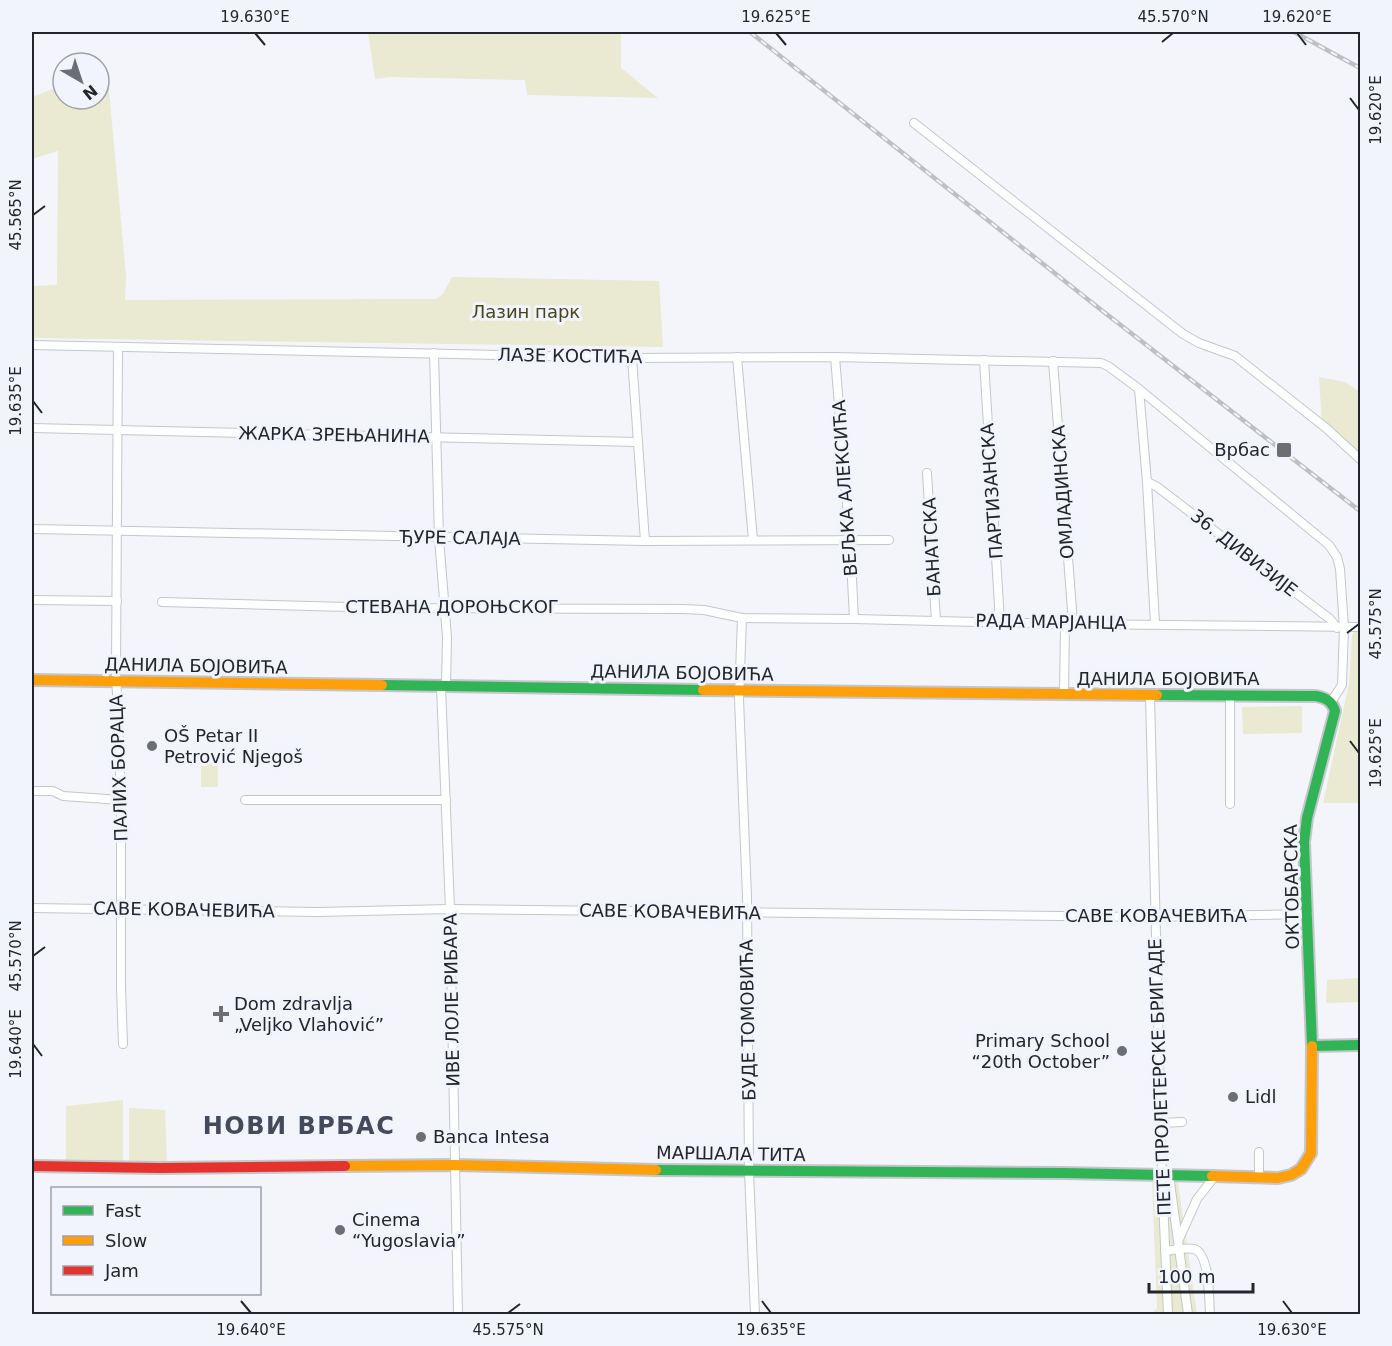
<svg xmlns="http://www.w3.org/2000/svg" width="1392" height="1346" font-family="'DejaVu Sans',sans-serif">
<style>
.green{fill:#eae9d2}
.lines{fill:none;stroke-linecap:round;stroke-linejoin:round}
.street-casing{stroke:#c4c6cc;stroke-width:10}
.fast-casing{stroke:#c4c6cc;stroke-width:14}
.slow-casing{stroke:#c4c6cc;stroke-width:14}
.jam-casing{stroke:#c4c6cc;stroke-width:14}
.street{stroke:#fdfefe;stroke-width:8}
.fast{stroke:#30b455;stroke-width:10}
.slow{stroke:#ff9f0a;stroke-width:10}
.jam{stroke:#e5322d;stroke-width:10}
.rail-casing{stroke:#bebfc1;stroke-width:4.5}
.rail{stroke:#f1f4fd;stroke-width:2;stroke-dasharray:7;stroke-linecap:butt}
.ticks{fill:none;stroke:#22252c;stroke-width:2}
.poi-dot{fill:#6c6e74;stroke:#f1f4fd;stroke-width:2}
.labels{text-anchor:middle;stroke-width:6;stroke-linejoin:round;paint-order:stroke}
.park-label{font-size:18px;fill:#494519;stroke:#f1f4fd}
.street-label{font-size:18px;fill:#22252c;stroke:#f1f4fd}
.poi-label{font-size:18px;fill:#22252c;stroke:#f1f4fd;text-anchor:start}
.district-label{font-size:24px;font-weight:bold;letter-spacing:1.5px;fill:#454a5b;stroke:#f1f4fd}
.neatline{fill:none;stroke:#22252c;stroke-width:2}
.ticks-label{font-size:15px;text-anchor:middle;fill:#22252c}
</style>
<rect width="100%" height="100%" fill="#f4f5fa"/>
<!-- green -->
<g class="green">
<polygon points="368,32 621,32 621,68 658,98 527,95 525,80 389,77 375,79"/>
<polygon points="107,69 126,275 125,300 436,299 443,294 452,277 659,281 663,347 32,338 32,286 57,285 58,151 32,159 32,97 63,85 63,99 99,99 99,72"/>
<polygon points="1319,377 1345,382 1360,392 1360,459 1322,424"/>
<polygon points="1355,631 1360,631 1360,803 1323,803 1349,684 1352,635"/>
<polygon points="1302,706 1302,733 1243,734 1242,707"/>
<rect x="201" y="759" width="17" height="28"/>
<polygon points="1360,978 1360,1002 1326,1003 1327,980"/>
<polygon points="123,1100 123,1162 66,1162 66,1106"/>
<polygon points="129,1108 165,1110 167,1162 129,1163"/>
<polygon points="1152,1182 1178,1182 1197,1314 1151,1314 1157,1308"/>
</g>
<g class="lines">
<defs>
<g id="street">
<polyline points="914,123 1183,334 1199,343 1235,356 1326,428 1360,459"/>
<polyline points="32,345 632,358 835,357 1101,363 1108,366 1139,389 1329,545 1337,557 1340,569 1344,628 1342,685 1331,702"/>
<polyline points="118,347 116,670 121,800 121,988 123,1044"/>
<polyline points="434,353 439,538 447,637 446,687"/>
<polyline points="737,357 753,540"/>
<polyline points="835,357 850,540 854,619"/>
<polyline points="632,358 645,541"/>
<polyline points="984,360 1000,622"/>
<polyline points="1053,361 1073,623"/>
<polyline points="1139,389 1147,482 1155,623"/>
<polyline points="32,428 637,442"/>
<polyline points="927,473 936,621"/>
<polyline points="1147,482 1156,486 1330,619 1337,628"/>
<polyline points="32,529 645,541 889,540"/>
<polyline points="32,600 117,601"/>
<polyline points="162,602 385,608 683,609 704,610 742,618 854,619 1065,624 1360,627"/>
<polyline points="742,618 739,699 747,896 749,1172 755,1314"/>
<polyline points="441,687 450,909 458,1314"/>
<polyline points="1064,695 1065,624"/>
<polyline points="1150,695 1162,1176 1168,1314"/>
<polyline points="1230,696 1230,804"/>
<polyline points="32,791 53,791 63,796 121,800"/>
<polyline points="245,800 446,800"/>
<polyline points="32,908 318,912 450,909 1147,917 1308,914"/>
<polyline points="1161,1123 1182,1122"/>
<polyline points="1259,1152 1259,1178"/>
<polyline points="1169,1175 1188,1314"/>
<polyline points="1179,1239 1197,1199 1215,1176"/>
<path d="M1165 1251C1174 1250 1186 1247 1194 1249 1210 1253 1209 1301 1210 1314"/>
</g>
<g id="fast">
<polyline points="382,685 703,690"/>
<path d="M1157 695 1316 696C1326 698 1332 701 1335 711L1307 818 1304 842 1312 1046 1360 1045"/>
<polyline points="656,1170 1063,1173 1212,1176"/>
</g>
<g id="slow">
<polyline points="32,680 382,685"/>
<polyline points="703,690 1157,695"/>
<polyline points="345,1166 455,1165 656,1170"/>
<polyline points="1212,1176 1278,1178 1291,1175 1301,1169 1311,1153 1312,1046"/>
</g>
<polyline id="jam" points="32,1166 159,1168 345,1166"/>
</defs>
<!-- street casing -->
<use href="#street" class="street-casing"/>
<!-- fast casing -->
<use href="#fast" class="fast-casing"/>
<!-- slow casing -->
<use href="#slow" class="slow-casing"/>
<!-- jam casing -->
<use href="#jam" class="jam-casing"/>
<!-- street -->
<use href="#street" class="street"/>
<!-- fast -->
<use href="#fast" class="fast"/>
<!-- slow -->
<use href="#slow" class="slow"/>
<!-- jam -->
<use href="#jam" class="jam"/>
<defs>
<g id="rail">
<polyline points="750,32 1100,309 1360,511"/>
<polyline points="1294,32 1360,68"/>
</g>
</defs>
<!-- rail casing -->
<use href="#rail" class="rail-casing"/>
<!-- rail -->
<use href="#rail" class="rail"/>
</g>
<!-- ticks -->
<path class="ticks" d="M255 33 265 45M776 33 786 45M1297 33 1306 45M1162 42 1173 33M1350 98 1359 110M33 215 45 206M33 401 42 413M1347 633 1359 624M1350 741 1359 753M33 956 45 947M33 1044 42 1056M241 1301 251 1313M762 1301 771 1313M1283 1301 1292 1313M508 1313 520 1304"/>
<!-- markers -->
<g class="poi-dot">
<rect x="1276" y="442" width="16" height="16" rx="3"/>
<circle cx="152" cy="746" r="6"/>
<path d="M218 1005h6v6h6v6h-6v6h-6v-6h-6v-6h6z"/>
<circle cx="1122" cy="1051" r="6"/>
<circle cx="1233" cy="1097" r="6"/>
<circle cx="421" cy="1137" r="6"/>
<circle cx="340" cy="1230" r="6"/>
</g>
<g class="labels">
<!-- park labels -->
<g class="park-label">
<text x="526" y="318">Лазин парк</text>
</g>
<!-- street labels -->
<g class="street-label">
<text transform="translate(570 356) rotate(1)" y="6">ЛАЗЕ КОСТИЋА</text>
<text transform="translate(334 435) rotate(1)" y="6">ЖАРКА ЗРЕЊАНИНА</text>
<text transform="translate(845 488) rotate(-94)" y="6">ВЕЉКА АЛЕКСИЋА</text>
<text transform="translate(992 491) rotate(-94)" y="6">ПАРТИЗАНСКА</text>
<text transform="translate(1063 492) rotate(-94)" y="6">ОМЛАДИНСКА</text>
<text transform="translate(460 538) rotate(1)" y="6">ЂУРЕ САЛАЈА</text>
<text transform="translate(932 547) rotate(-93)" y="6">БАНАТСКА</text>
<text transform="translate(1244 553) rotate(38)" y="6">36. ДИВИЗИЈЕ</text>
<text x="452" y="613">СТЕВАНА ДОРОЊСКОГ</text>
<text transform="translate(1051 622) rotate(1)" y="6">РАДА МАРЈАНЦА</text>
<text transform="translate(196 666) rotate(1)" y="6">ДАНИЛА БОЈОВИЋА</text>
<text transform="translate(682 673) rotate(1)" y="6">ДАНИЛА БОЈОВИЋА</text>
<text x="1168" y="685">ДАНИЛА БОЈОВИЋА</text>
<text transform="translate(119 768) rotate(-92)" y="6">ПАЛИХ БОРАЦА</text>
<text transform="translate(1292 887) rotate(-91)" y="6">ОКТОБАРСКА</text>
<text transform="translate(184 910) rotate(1)" y="6">САВЕ КОВАЧЕВИЋА</text>
<text transform="translate(670 912) rotate(1)" y="6">САВЕ КОВАЧЕВИЋА</text>
<text x="1156" y="922">САВЕ КОВАЧЕВИЋА</text>
<text transform="translate(452 1000) rotate(-91)" y="6">ИВЕ ЛОЛЕ РИБАРА</text>
<text transform="translate(748 1020) rotate(-91)" y="6">БУДЕ ТОМОВИЋА</text>
<text transform="translate(1160 1077) rotate(-92)" y="6">ПЕТЕ ПРОЛЕТЕРСКЕ БРИГАДЕ</text>
<text transform="translate(731 1154) rotate(1)" y="6">МАРШАЛА ТИТА</text>
</g>
<!-- poi labels -->
<g class="poi-label">
<text x="1270" y="456" text-anchor="end">Врбас</text>
<text x="164" y="742">OŠ Petar II<tspan x="164" dy="21">Petrović Njegoš</tspan></text>
<text x="234" y="1010">Dom zdravlja<tspan x="234" dy="21">„Veljko Vlahović”</tspan></text>
<text x="1110" y="1047" text-anchor="end">Primary School<tspan x="1110" dy="21">“20th October”</tspan></text>
<text x="1245" y="1103">Lidl</text>
<text x="433" y="1143">Banca Intesa</text>
<text x="352" y="1226">Cinema<tspan x="352" dy="21">“Yugoslavia”</tspan></text>
</g>
<!-- district labels -->
<g class="district-label">
<text x="299" y="1134">НОВИ ВРБАС</text>
</g>
</g>
<!-- border -->
<rect width="1392" height="1346" fill="none" stroke="#f1f4fd" stroke-width="66"/>
<!-- legend -->
<rect x="51" y="1187" width="210" height="108" fill="#f1f4fd" stroke="#9ea1a9" stroke-width="1.5"/>
<rect x="63" y="1206" width="30" height="9" fill="#30b455" stroke="#9ea1a9" stroke-width="1.5"/>
<text x="105" y="1217" font-size="18" fill="#22252c">Fast</text>
<rect x="63" y="1236" width="30" height="9" fill="#ff9f0a" stroke="#9ea1a9" stroke-width="1.5"/>
<text x="105" y="1247" font-size="18" fill="#22252c">Slow</text>
<rect x="63" y="1266" width="30" height="9" fill="#e5322d" stroke="#9ea1a9" stroke-width="1.5"/>
<text x="105" y="1277" font-size="18" fill="#22252c">Jam</text>
<!-- north arrow -->
<g transform="translate(81 81) rotate(141)"><circle r="28" fill="#f1f4fd" stroke="#9ea1a9" stroke-width="1.5"/>
<path d="M0-4.5L10 22L0 15L-10 22Z" fill="#6c6e74"/>
<text y="-9" font-size="16" font-weight="bold" text-anchor="middle" fill="#22252c">N</text>
</g>
<!-- scale -->
<path d="M1149 1283v9h104v-9" fill="none" stroke="#22252c" stroke-width="3"/>
<text x="1158" y="1283" font-size="18" fill="#22252c" stroke="#f1f4fd" stroke-width="4.5" paint-order="stroke">100 m</text>
<rect x="33" y="33" width="1326" height="1280" class="neatline"/>
<g class="ticks-label">
<text x="255" y="22">19.630°E</text>
<text x="776" y="22">19.625°E</text>
<text x="1173" y="22">45.570°N</text>
<text x="1297" y="22">19.620°E</text>
<text transform="translate(1376 110) rotate(-90)" y="5">19.620°E</text>
<text transform="translate(16 215) rotate(-90)" y="5">45.565°N</text>
<text transform="translate(16 401) rotate(-90)" y="5">19.635°E</text>
<text transform="translate(1376 624) rotate(-90)" y="5">45.575°N</text>
<text transform="translate(1376 753) rotate(-90)" y="5">19.625°E</text>
<text transform="translate(16 956) rotate(-90)" y="5">45.570°N</text>
<text transform="translate(16 1044) rotate(-90)" y="5">19.640°E</text>
<text x="251" y="1335">19.640°E</text>
<text x="508" y="1335">45.575°N</text>
<text x="771" y="1335">19.635°E</text>
<text x="1292" y="1335">19.630°E</text>
</g>
</svg>
